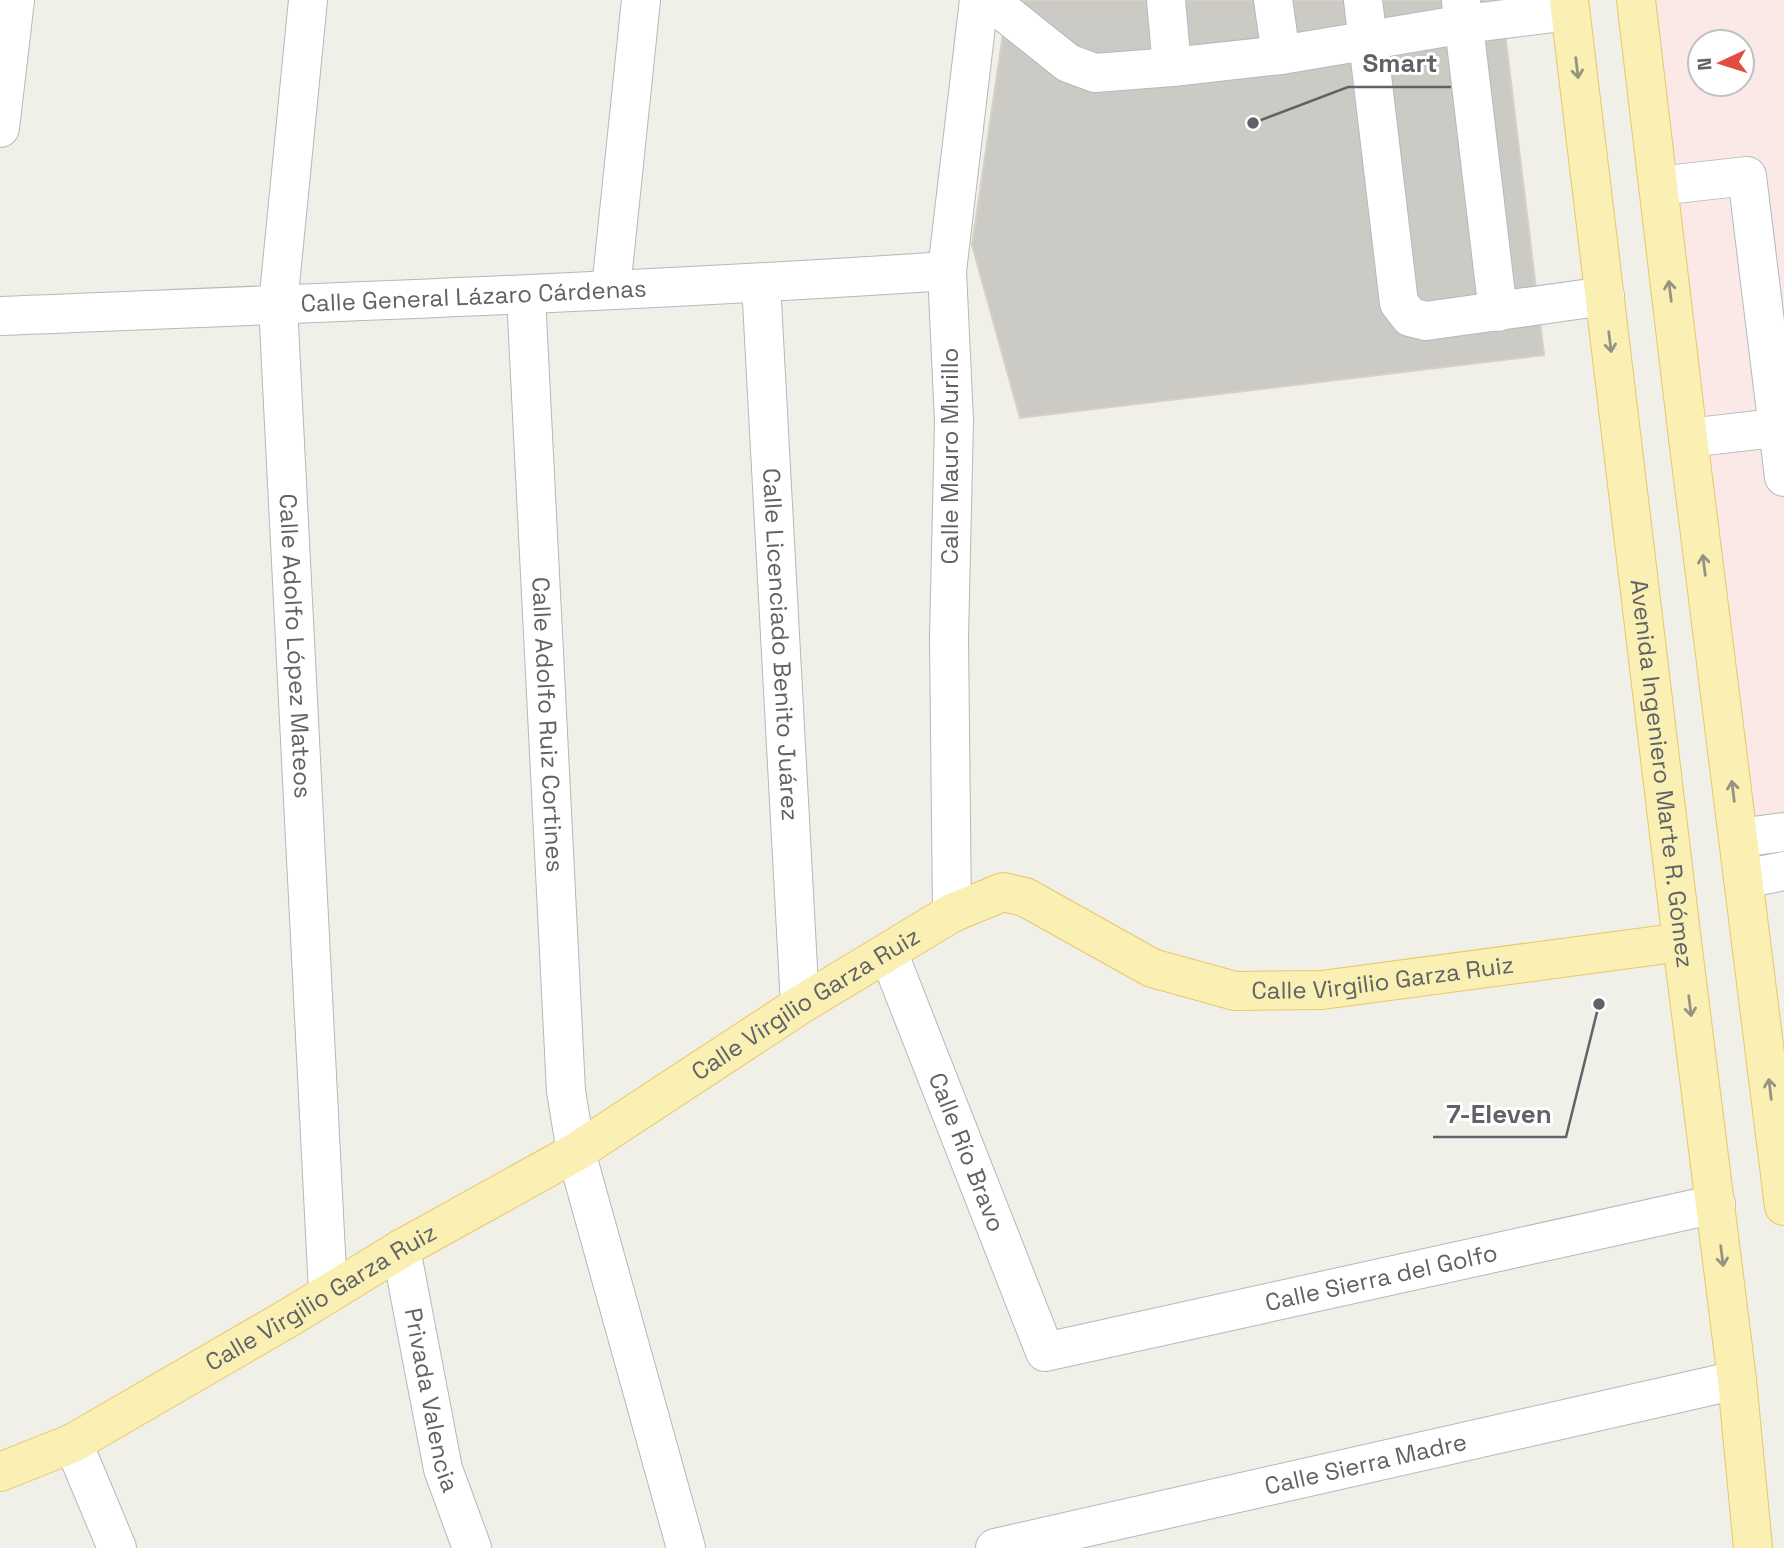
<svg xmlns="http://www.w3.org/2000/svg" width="1784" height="1548" font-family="'Space Grotesk',sans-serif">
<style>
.medical{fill:#fbe9e7;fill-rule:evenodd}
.building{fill:#cccac5;stroke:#d5d1c7;stroke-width:2}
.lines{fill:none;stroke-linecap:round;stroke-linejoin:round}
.minor-casing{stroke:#b5b8bc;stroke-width:40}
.major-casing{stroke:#e9c768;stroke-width:40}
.minor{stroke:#fff;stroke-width:38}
.major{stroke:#faf0b4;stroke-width:38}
.oneway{stroke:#959482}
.labels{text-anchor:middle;stroke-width:6;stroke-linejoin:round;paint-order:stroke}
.street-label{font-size:24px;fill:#5f6367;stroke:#fff}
.leader{fill:none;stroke:#5f6367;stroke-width:2.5}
.callout-dot{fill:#5f6367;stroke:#fff;stroke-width:2.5}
.callout-label{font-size:26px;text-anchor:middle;font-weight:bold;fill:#5f6367;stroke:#fff;stroke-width:6;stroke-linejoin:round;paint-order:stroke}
</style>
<rect width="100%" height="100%" fill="#f0efe8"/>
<!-- medical -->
<path class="medical" d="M1654 0H1784V851L1751 858ZM1700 42H1742V84H1700Z"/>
<!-- building -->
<polygon class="building" points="1008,0 1501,0 1544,355 1020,418 972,245"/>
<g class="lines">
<defs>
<g id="minor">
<path id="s1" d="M308 0 278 305 328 1293"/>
<polyline points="989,0 1068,63 1095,73 1172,67 1281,55 1465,24 1570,11"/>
<polyline points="1166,0 1172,67"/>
<polyline points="1273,0 1281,55"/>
<polyline points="1363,0 1399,303 1410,317 1426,321 1605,296"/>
<polyline points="1461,1 1498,312"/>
<polyline points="0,128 15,0"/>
<polyline points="1658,186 1747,176 1784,477"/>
<path id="s2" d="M761 283 800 1005"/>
<polyline points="611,289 641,0"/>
<path id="s3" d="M526 296 566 1091 576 1152 686 1548"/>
<path id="s4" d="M0 316C316 303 631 292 947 271"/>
<polyline points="1688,438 1784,427"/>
<polyline points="1739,838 1784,832"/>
<polyline points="1743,879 1784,871"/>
<polyline points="952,913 949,637 954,421 947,271 979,0"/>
<path id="s5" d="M888 952 1045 1352 1716 1204"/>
<path id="s6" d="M401 1249 443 1469 472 1548"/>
<polyline points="73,1443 117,1548"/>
<path id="s7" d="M995 1548 1737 1380"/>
</g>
<g id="major">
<path id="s8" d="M1569 0 1682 942 1737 1380 1753 1548"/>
<polyline points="1636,0 1688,438 1784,1206"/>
<path id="s9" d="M0 1472 73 1443 290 1317 401 1249 576 1152 800 1005 952 913 1003 892 1025 897 1152 968 1235 991 1322 990 1682 942"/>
</g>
</defs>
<!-- minor casing -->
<use href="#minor" class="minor-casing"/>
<!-- major casing -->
<use href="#major" class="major-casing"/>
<!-- minor -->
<use href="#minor" class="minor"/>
<!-- major -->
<use href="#major" class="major"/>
</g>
<!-- one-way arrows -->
<defs><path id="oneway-shaft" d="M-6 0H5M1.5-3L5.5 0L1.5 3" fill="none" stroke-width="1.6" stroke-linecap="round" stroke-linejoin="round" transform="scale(1.75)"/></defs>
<g class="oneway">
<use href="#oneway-shaft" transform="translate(1577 68) rotate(83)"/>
<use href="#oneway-shaft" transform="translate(1670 291) rotate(-97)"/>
<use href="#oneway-shaft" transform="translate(1610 342) rotate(83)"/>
<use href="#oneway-shaft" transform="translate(1704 565) rotate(-97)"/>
<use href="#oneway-shaft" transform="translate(1733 791) rotate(-97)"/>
<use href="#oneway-shaft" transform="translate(1690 1006) rotate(83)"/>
<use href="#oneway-shaft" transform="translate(1770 1089) rotate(-97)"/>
<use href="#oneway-shaft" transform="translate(1722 1256) rotate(83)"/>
</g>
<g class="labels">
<!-- street labels -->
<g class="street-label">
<text dy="8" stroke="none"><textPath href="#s4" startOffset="474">Calle General Lázaro Cárdenas</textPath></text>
<text transform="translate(950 456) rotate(-90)" y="8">Calle Mauro Murillo</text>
<text dy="8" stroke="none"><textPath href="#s2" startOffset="362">Calle Licenciado Benito Juárez</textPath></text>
<text dy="8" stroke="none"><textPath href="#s1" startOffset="648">Calle Adolfo López Mateos</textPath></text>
<text dy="8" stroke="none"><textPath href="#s3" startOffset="429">Calle Adolfo Ruiz Cortines</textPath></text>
<text dy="8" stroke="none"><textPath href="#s8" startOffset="779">Avenida Ingeniero Marte R. Gómez</textPath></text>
<text dy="8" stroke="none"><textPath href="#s9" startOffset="1563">Calle Virgilio Garza Ruiz</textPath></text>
<text dy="8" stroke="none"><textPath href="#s9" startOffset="933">Calle Virgilio Garza Ruiz</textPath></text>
<text dy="8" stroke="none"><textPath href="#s5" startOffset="215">Calle Río Bravo</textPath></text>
<text dy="8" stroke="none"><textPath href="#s5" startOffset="774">Calle Sierra del Golfo</textPath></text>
<text dy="8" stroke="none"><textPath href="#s9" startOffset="366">Calle Virgilio Garza Ruiz</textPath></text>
<text dy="8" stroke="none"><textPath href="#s6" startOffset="154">Privada Valencia</textPath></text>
<text dy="8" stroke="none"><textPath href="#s7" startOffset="380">Calle Sierra Madre</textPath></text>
</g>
</g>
<!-- callouts -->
<path class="leader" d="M1253 123L1348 87H1451M1599 1004L1566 1137H1433"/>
<g class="callout-dot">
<circle cx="1253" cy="123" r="7"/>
<circle cx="1599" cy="1004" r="7"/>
</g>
<g class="callout-label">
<text x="1400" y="72">Smart</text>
<text x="1499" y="1123">7-Eleven</text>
</g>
<!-- north arrow -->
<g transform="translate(1721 63) rotate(266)"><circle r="33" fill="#ffffff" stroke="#bfc1c2" stroke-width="2"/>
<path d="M0-5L12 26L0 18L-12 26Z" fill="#df4e40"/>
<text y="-10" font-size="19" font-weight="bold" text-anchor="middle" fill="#5f6367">N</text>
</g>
</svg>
